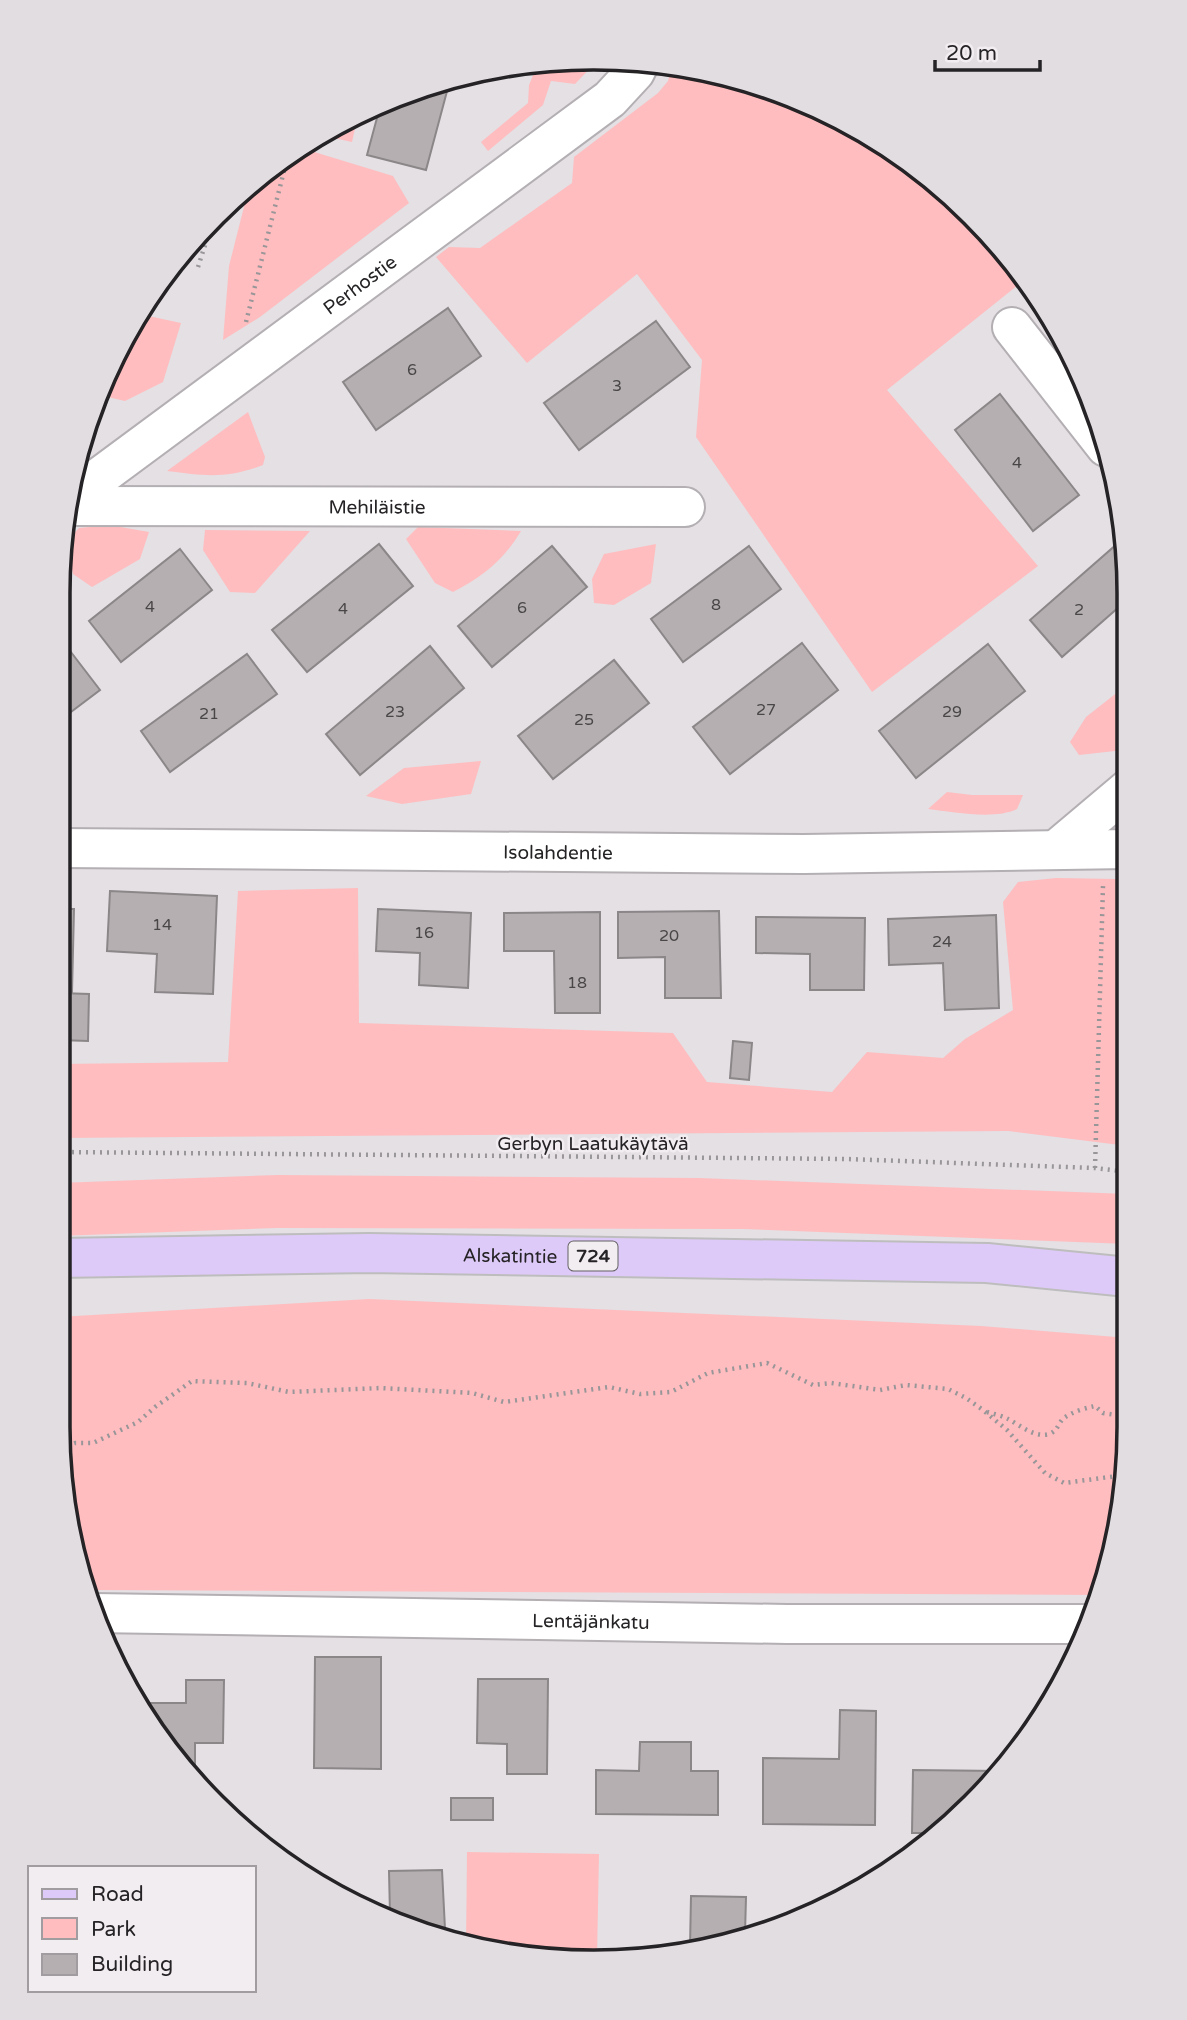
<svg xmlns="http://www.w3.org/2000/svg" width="1187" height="2020" font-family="'Varela Round',sans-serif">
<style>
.green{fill:#ffbdbf}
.building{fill:#b5afb1;stroke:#8b8688;stroke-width:2}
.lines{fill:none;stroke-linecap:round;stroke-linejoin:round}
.street-casing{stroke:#b3afb3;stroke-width:42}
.primary-casing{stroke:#bebdbe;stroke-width:42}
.path{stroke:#999699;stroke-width:4.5;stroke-dasharray:2 5;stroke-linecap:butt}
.street{stroke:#fff;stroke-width:38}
.primary{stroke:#decaf8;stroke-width:38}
.labels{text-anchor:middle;stroke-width:5;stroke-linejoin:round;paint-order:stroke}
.number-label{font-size:16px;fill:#494648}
.shield{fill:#f2edf1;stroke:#626062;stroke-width:2}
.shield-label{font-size:18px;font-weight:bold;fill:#252325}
.street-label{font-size:19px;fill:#252325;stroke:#f2edf1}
.rim{fill:none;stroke:#252325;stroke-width:3.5}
</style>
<rect width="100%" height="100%" fill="#e4e0e4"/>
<!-- green -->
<g class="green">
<polygon points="593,58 600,58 575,84 551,81 543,105 488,151 481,142 528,103 529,85 538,63"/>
<polygon points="672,65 698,68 798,98 891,148 973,215 1023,281 887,390 1038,566 872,692 696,437 702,360 637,274 527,363 436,257 449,247 480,248 572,183 574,157 658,93 668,81"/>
<polygon points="358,115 352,142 320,135"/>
<polygon points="298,147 393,176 409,203 260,317 223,340 229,266 249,187"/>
<polygon points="139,314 181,323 163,382 125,401 99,395"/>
<path d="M248 412 265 457 263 465C226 479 206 476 167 471Z"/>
<polygon points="109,525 149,532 140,559 92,587 73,574 66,542 79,528"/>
<path d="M418 527 521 531C503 561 483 576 453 592L435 583 406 539Z"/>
<polygon points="205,530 310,531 255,593 230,592 203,550"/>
<polygon points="656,544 651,583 614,605 594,603 592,579 604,554"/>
<polygon points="1128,684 1128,744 1115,751 1079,755 1070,742 1086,717"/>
<polygon points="481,761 471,794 402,804 366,796 404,768"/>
<path d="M947 792 972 795H1023L1017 809C995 820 953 812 928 809Z"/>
<polygon points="1056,878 1118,879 1128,884 1128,1146 1008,1131 58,1138 58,1064 228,1062 238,891 358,888 359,1023 673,1033 707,1082 832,1092 867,1052 943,1058 965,1039 1013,1010 1003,902 1018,882"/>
<polygon points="278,1175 699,1178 1128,1194 1128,1244 743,1229 277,1228 58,1236 58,1183"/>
<polygon points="369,1299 981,1326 1128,1338 1128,1462 1102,1595 85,1590 58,1426 58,1317"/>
<polygon points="467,1852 599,1854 597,1958 466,1945"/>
</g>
<!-- building -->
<g class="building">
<polygon points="450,80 426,170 367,155 381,103"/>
<polygon points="448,308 481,356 376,430 343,382"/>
<polygon points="656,321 690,367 579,450 544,403"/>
<polygon points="1000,394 1079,495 1033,531 955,430"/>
<polygon points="379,544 413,586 307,672 272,630"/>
<polygon points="1117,544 1128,556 1128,599 1062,657 1030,620"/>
<polygon points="552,546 587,587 492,667 458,626"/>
<polygon points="749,546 781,589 683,662 651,619"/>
<polygon points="180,549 212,590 121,662 89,621"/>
<polygon points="64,643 100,690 59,721 59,646"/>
<polygon points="802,643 838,690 730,774 693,727"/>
<polygon points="988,644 1025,691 916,778 879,731"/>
<polygon points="430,646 464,688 360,775 326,734"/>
<polygon points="247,654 277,694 170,772 141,731"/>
<polygon points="614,660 649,703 553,779 518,736"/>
<polygon points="110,891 217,896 213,994 155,992 157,954 107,951"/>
<polygon points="58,909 74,909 72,992 58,992"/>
<polygon points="378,909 471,913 468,988 419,985 420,953 376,951"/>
<polygon points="719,911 721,998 665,998 665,957 618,958 618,912"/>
<polygon points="600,912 600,1013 555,1013 554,951 504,951 504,913"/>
<polygon points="996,915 999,1008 945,1010 943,963 889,965 888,919"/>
<polygon points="756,917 865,918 864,990 810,990 810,954 756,953"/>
<polygon points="60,993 89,994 88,1041 59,1040"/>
<polygon points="733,1041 752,1043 749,1080 730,1078"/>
<polygon points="315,1657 381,1657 381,1769 314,1768"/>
<polygon points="478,1679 548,1679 547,1774 507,1774 507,1744 477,1743"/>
<polygon points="186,1680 224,1680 223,1743 195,1743 195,1767 184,1767 168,1752 142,1703 186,1703"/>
<polygon points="840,1710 876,1711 875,1825 763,1824 763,1758 839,1759"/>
<polygon points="640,1742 691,1742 691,1771 718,1771 718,1815 596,1814 596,1770 639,1771"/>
<polygon points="913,1770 998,1771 946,1830 941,1833 912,1833"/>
<rect x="451" y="1798" width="42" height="22"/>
<polygon points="316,1870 316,1881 294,1871"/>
<polygon points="442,1870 445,1929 422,1929 390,1915 389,1871"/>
<polygon points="691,1896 746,1897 745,1934 690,1947"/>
</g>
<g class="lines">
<defs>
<g id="street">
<polyline points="1012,327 1106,447"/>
<path id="s1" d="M71 498 610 99 635 72 640 62"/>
<path id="s2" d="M69 506 685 507"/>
<path id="s3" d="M59 848 804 854 1128 849"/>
<polyline points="1058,848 1128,789"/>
<path id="s4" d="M94 1613 787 1624H1088"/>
</g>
<g id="primary">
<path id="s5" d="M58 1258 369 1253 987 1263 1128 1277"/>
</g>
</defs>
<!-- street casing -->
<use href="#street" class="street-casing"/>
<!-- primary casing -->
<use href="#primary" class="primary-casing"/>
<!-- path -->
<g class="path">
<polyline points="198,267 215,214"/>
<polyline points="246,322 288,155"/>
<polyline points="58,1152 847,1159 1095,1168 1128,1172"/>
<polyline points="1095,1168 1103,886"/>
<path d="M987 1412C994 1414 1002 1416 1008 1419 1020 1425 1034 1438 1049 1434 1058 1431 1058 1423 1064 1418 1072 1412 1085 1408 1095 1406L1103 1413 1128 1417"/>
<polyline points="61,1448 75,1443 93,1443 138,1422 155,1407 192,1381 247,1383 289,1392 380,1388 472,1393 504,1402 609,1387 640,1394 671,1392 708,1373 767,1363 813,1385 831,1383 880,1390 906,1385 948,1389 966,1398 983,1410 1007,1430 1045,1473 1064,1483 1125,1475"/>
</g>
<!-- street -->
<use href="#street" class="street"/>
<!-- primary -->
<use href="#primary" class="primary"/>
</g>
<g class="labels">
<!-- number labels -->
<g class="number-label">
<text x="412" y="375">6</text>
<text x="617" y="391">3</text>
<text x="1017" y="468">4</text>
<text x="716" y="610">8</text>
<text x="150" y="612">4</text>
<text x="522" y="613">6</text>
<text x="343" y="614">4</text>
<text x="1079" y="615">2</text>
<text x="766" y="715">27</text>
<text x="395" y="717">23</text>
<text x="952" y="717">29</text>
<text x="209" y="719">21</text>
<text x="584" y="725">25</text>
<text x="162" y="930">14</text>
<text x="424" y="938">16</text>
<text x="669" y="941">20</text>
<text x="942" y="947">24</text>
<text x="577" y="988">18</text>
</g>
<!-- shield labels -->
<rect class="shield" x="568.5" y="1241.5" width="49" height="29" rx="5"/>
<g class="shield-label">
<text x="593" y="1262">724</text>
</g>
<!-- street labels -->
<g class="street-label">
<text dy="7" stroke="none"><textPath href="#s1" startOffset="359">Perhostie</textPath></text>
<text dy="7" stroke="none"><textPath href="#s2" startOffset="308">Mehiläistie</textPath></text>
<text dy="7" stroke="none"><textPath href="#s3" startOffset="499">Isolahdentie</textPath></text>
<text x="593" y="1150">Gerbyn Laatukäytävä</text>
<text dy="7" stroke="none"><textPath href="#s5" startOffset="452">Alskatintie</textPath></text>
<text dy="7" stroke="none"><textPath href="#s4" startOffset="497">Lentäjänkatu</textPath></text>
</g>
</g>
<!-- crop -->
<path d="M0 0H1187V2020H0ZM593 70H594A523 523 0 0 1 1117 593V1427A523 523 0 0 1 594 1950H593A523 523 0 0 1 70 1427V593A523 523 0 0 1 593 70Z" fill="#e2dde1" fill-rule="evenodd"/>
<path class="rim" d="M593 70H594A523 523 0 0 1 1117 593V1427A523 523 0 0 1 594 1950H593A523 523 0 0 1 70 1427V593A523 523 0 0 1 593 70Z"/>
<!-- legend -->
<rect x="28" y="1866" width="228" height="126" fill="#f2edf1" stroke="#a09c9f" stroke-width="2"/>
<rect x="42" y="1889" width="35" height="10" fill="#decaf8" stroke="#a09c9f" stroke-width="2"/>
<text x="91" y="1901" font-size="21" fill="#252325">Road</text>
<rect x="42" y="1918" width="35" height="21" fill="#ffbdbf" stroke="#a09c9f" stroke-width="2"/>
<text x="91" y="1936" font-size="21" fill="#252325">Park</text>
<rect x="42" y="1954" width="35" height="21" fill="#b5afb1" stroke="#a09c9f" stroke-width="2"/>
<text x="91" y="1971" font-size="21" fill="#252325">Building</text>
<!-- scale -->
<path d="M935 60v10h105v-10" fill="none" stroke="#252325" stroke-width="3.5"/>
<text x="946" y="60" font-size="21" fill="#252325" stroke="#f2edf1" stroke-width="5" paint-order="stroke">20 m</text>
</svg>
